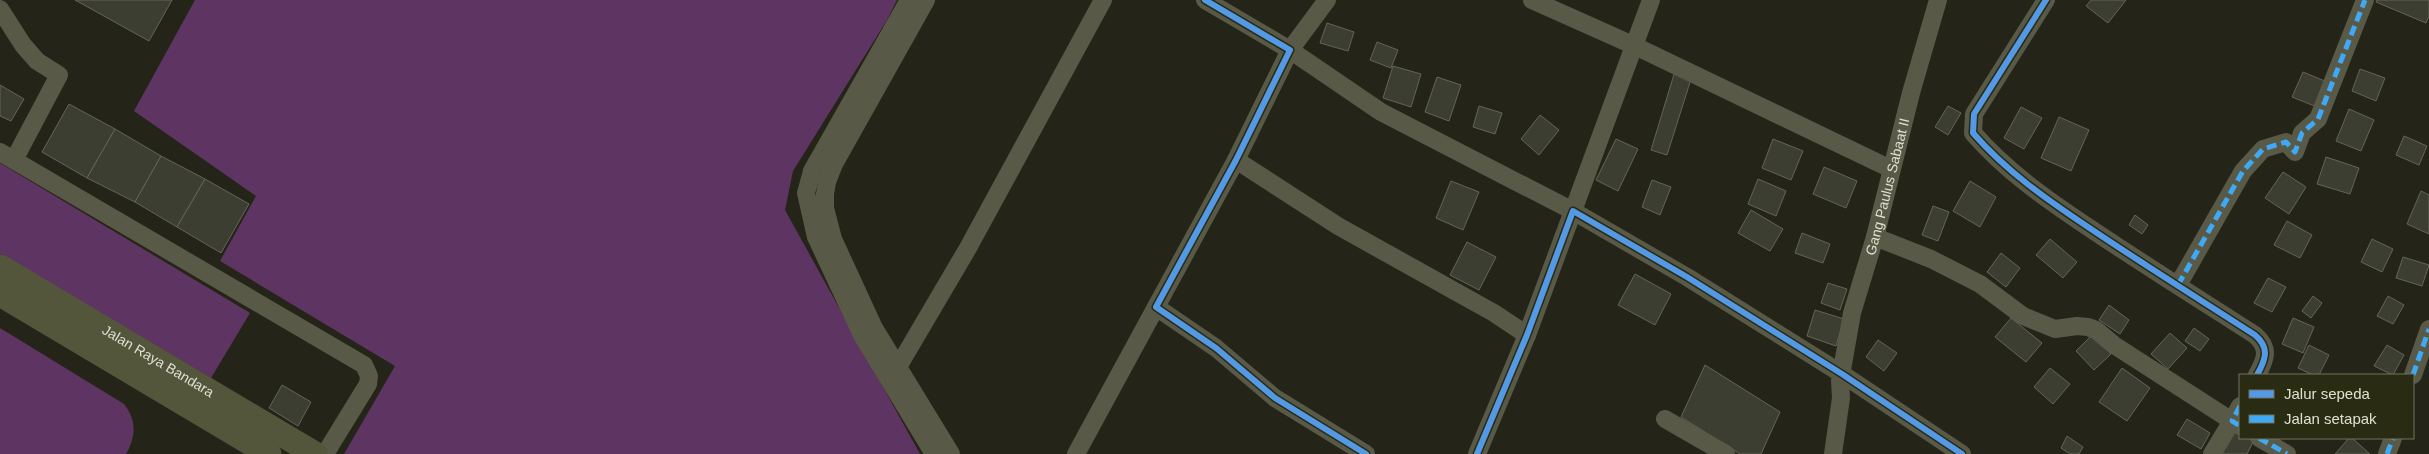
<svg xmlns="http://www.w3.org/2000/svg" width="2429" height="454" font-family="Helvetica,sans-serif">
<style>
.green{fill:#5e3562}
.building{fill:#3d3e32;stroke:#646559}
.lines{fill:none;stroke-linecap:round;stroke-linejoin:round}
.minor{stroke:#585946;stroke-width:18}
.secondary{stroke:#54563c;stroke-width:25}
.quiet{stroke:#3fa9f5;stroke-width:5;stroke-dasharray:10 5;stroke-linecap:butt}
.cycleway-casing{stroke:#292b12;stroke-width:9}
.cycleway{stroke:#5399e6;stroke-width:6}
.labels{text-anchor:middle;stroke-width:4.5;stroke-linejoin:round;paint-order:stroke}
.street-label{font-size:14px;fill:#dee0d1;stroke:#292b12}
</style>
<rect width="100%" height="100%" fill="#242518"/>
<!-- green -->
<g class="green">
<polygon points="195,0 897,0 887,20 793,171 785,210 920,454 344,454 395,366 220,261 256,196 134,111"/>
<polygon points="0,163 250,313 211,378 0,254"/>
<path d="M0 328 124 404C137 421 136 436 126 454H0Z"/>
</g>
<!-- building -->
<g class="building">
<polygon points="75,0 172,0 149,41"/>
<polygon points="2091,0 2126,0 2108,23 2086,6"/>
<polygon points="2377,0 2429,0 2429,16 2426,23 2376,2"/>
<polygon points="1327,23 1354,32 1348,51 1320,43"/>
<polygon points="1377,42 1398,50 1391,68 1370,60"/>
<polygon points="1393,66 1421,74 1411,107 1383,98"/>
<polygon points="2360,69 2385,78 2376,101 2352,91"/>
<polygon points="1675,71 1692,76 1667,155 1651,150"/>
<polygon points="2303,72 2327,82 2317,107 2292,97"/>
<polygon points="1437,77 1461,85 1449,121 1425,112"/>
<polygon points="0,85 24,99 11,121 0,116"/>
<polygon points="69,104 115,129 87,178 42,152"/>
<polygon points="1479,106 1502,113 1495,134 1473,127"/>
<polygon points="1948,106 1961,113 1948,135 1935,127"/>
<polygon points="2021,107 2042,118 2024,149 2004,138"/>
<polygon points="2349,109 2374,120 2361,151 2336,141"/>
<polygon points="1540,115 1559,130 1539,155 1521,139"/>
<polygon points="2059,117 2089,130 2071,171 2041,158"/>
<polygon points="115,129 161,156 135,202 87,178"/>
<polygon points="2404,136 2427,146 2419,165 2396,155"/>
<polygon points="1616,139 1638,149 1618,191 1596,180"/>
<polygon points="1773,139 1803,151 1791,180 1762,168"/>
<polygon points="161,156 205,179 177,227 135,202"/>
<polygon points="2326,157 2359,168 2350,194 2317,184"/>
<polygon points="1824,167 1857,181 1846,208 1813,194"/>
<polygon points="2283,172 2306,187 2289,214 2265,198"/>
<polygon points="205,179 249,204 221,253 177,227"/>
<polygon points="1758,179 1786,191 1776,216 1748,204"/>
<polygon points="1652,180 1671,187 1660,215 1642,207"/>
<polygon points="1451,181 1479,192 1463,230 1436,218"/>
<polygon points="1970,181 1996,197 1980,227 1953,211"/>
<polygon points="2421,191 2429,195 2429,234 2407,224"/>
<polygon points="1933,206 1949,212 1938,241 1922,235"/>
<polygon points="1751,210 1783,229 1770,251 1738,233"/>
<polygon points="2135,215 2148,225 2142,234 2129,225"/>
<polygon points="2287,221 2312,235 2300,258 2274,245"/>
<polygon points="1802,233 1830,244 1823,263 1795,253"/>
<polygon points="2050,239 2077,262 2063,278 2036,255"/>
<polygon points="2372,239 2393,249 2382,272 2361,262"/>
<polygon points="1467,242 1496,257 1479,290 1450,275"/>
<polygon points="2001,253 2020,268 2006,287 1987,272"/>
<polygon points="2403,257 2429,265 2422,286 2396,278"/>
<polygon points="1635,274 1671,294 1655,325 1618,305"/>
<polygon points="2268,278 2286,287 2272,312 2254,303"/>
<polygon points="1828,283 1847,289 1840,310 1821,303"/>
<polygon points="2313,296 2322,303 2311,318 2302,311"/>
<polygon points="2388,296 2404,305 2393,324 2377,316"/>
<polygon points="2109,305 2129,320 2120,334 2099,320"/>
<polygon points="1815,310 1844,319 1836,346 1807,336"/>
<polygon points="2011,318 2042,343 2026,362 1995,337"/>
<polygon points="2293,318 2314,327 2303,353 2282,344"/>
<polygon points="2194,328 2209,339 2200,351 2185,341"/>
<polygon points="2170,333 2187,348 2168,369 2151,354"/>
<polygon points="2092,335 2111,354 2094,370 2076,351"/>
<polygon points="1878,340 1897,353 1884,371 1866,357"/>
<polygon points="2309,345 2329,355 2319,375 2313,375 2298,368"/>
<polygon points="2387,345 2404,355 2393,375 2374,366"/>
<polygon points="1705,365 1780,412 1761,454 1740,454 1681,417"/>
<polygon points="2050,368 2070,384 2053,404 2034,387"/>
<polygon points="2122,368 2150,388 2127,421 2099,402"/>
<polygon points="282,385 311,402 298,426 269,408"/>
<polygon points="2187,419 2210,433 2201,449 2177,435"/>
<polygon points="2231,425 2240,430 2240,438 2255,438 2247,454 2215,454"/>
<polygon points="2067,436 2083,447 2079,454 2070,454 2061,448"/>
<polygon points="2349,438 2352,438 2370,454 2335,454"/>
</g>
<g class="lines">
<!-- minor -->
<g class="minor">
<polyline points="909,0 812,171 806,193 816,237 862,335 934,454"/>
<polyline points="926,0 834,164 827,182 825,194 825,208 833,239 874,328 951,454"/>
<polyline points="1205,0 1290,50 1236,160 1156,307 1216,348 1275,398 1366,454"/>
<polyline points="1327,0 1290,50 1381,112 1573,211 1651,0"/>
<polyline points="1532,0 1635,46 1891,169"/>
<path d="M2046 0 1974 114 1973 133C2006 171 2046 199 2088 227 2143 264 2199 299 2255 335 2270 348 2266 359 2257 375"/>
<polyline points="0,9 23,45 37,61 59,75 14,160"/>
<polyline points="0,152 364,365 369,376 368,384 325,454"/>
<polyline points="1236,160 1338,226 1494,313 1527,335"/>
<polyline points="1875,237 1931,259 1980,284 2023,316 2055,329 2077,326 2088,327 2096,330 2114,345 2232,421 2212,454"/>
<polyline points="2178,285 2243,171 2263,149 2286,142 2295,152 2302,133 2318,119 2365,0"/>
<polyline points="898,367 968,248 1103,0"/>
<polyline points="2413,375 2429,329"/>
<polyline points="2240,406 2232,421 2240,426"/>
<polyline points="1665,419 1726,454"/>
<polyline points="2259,438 2287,454"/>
<polyline points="1076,454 1156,307"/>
<polyline points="1477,454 1527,335 1573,211 1687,277 1842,374 1962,454"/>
<path id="s1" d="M1833 454 1841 398 1840 381 1852 313 1875 237 1911 93 1938 0"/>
<polyline points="2387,454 2393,438"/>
</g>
<!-- secondary -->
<g class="secondary">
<path id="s2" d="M0 267 315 454"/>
<polyline points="0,294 269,454"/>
</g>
<!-- quiet -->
<g class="quiet">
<polyline points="2178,285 2243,171 2263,149 2286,142 2295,152 2302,133 2318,119 2365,0"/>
<polyline points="2413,375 2429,329"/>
<polyline points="2240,406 2232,421 2240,426"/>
<polyline points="2259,438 2287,454"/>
<polyline points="2387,454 2393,438"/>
</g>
<defs>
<g id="cycleway">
<polyline points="1205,0 1290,50 1236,160 1156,307 1216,348 1275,398 1366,454"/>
<path d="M2046 0 1974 114 1973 133C2006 171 2046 199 2088 227 2143 264 2199 299 2255 335 2270 348 2266 359 2257 375"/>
<polyline points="1477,454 1527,335 1573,211 1687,277 1842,374 1962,454"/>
</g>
</defs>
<!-- cycleway casing -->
<use href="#cycleway" class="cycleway-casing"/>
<!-- cycleway -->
<use href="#cycleway" class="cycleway"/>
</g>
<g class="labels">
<!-- street labels -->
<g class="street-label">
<text dy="5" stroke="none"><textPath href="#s1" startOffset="274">Gang Paulus Sabaat II</textPath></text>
<text dy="5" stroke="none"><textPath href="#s2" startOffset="184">Jalan Raya Bandara</textPath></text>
</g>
</g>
<!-- legend -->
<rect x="2239" y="374" width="175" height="65" fill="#292b12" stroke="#71735e"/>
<rect x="2249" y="390" width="25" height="8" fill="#5399e6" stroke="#71735e"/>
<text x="2284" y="399" font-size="15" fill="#dee0d1">Jalur sepeda</text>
<rect x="2249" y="415" width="25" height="8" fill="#3fa9f5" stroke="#71735e"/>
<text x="2284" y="424" font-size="15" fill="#dee0d1">Jalan setapak</text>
</svg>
